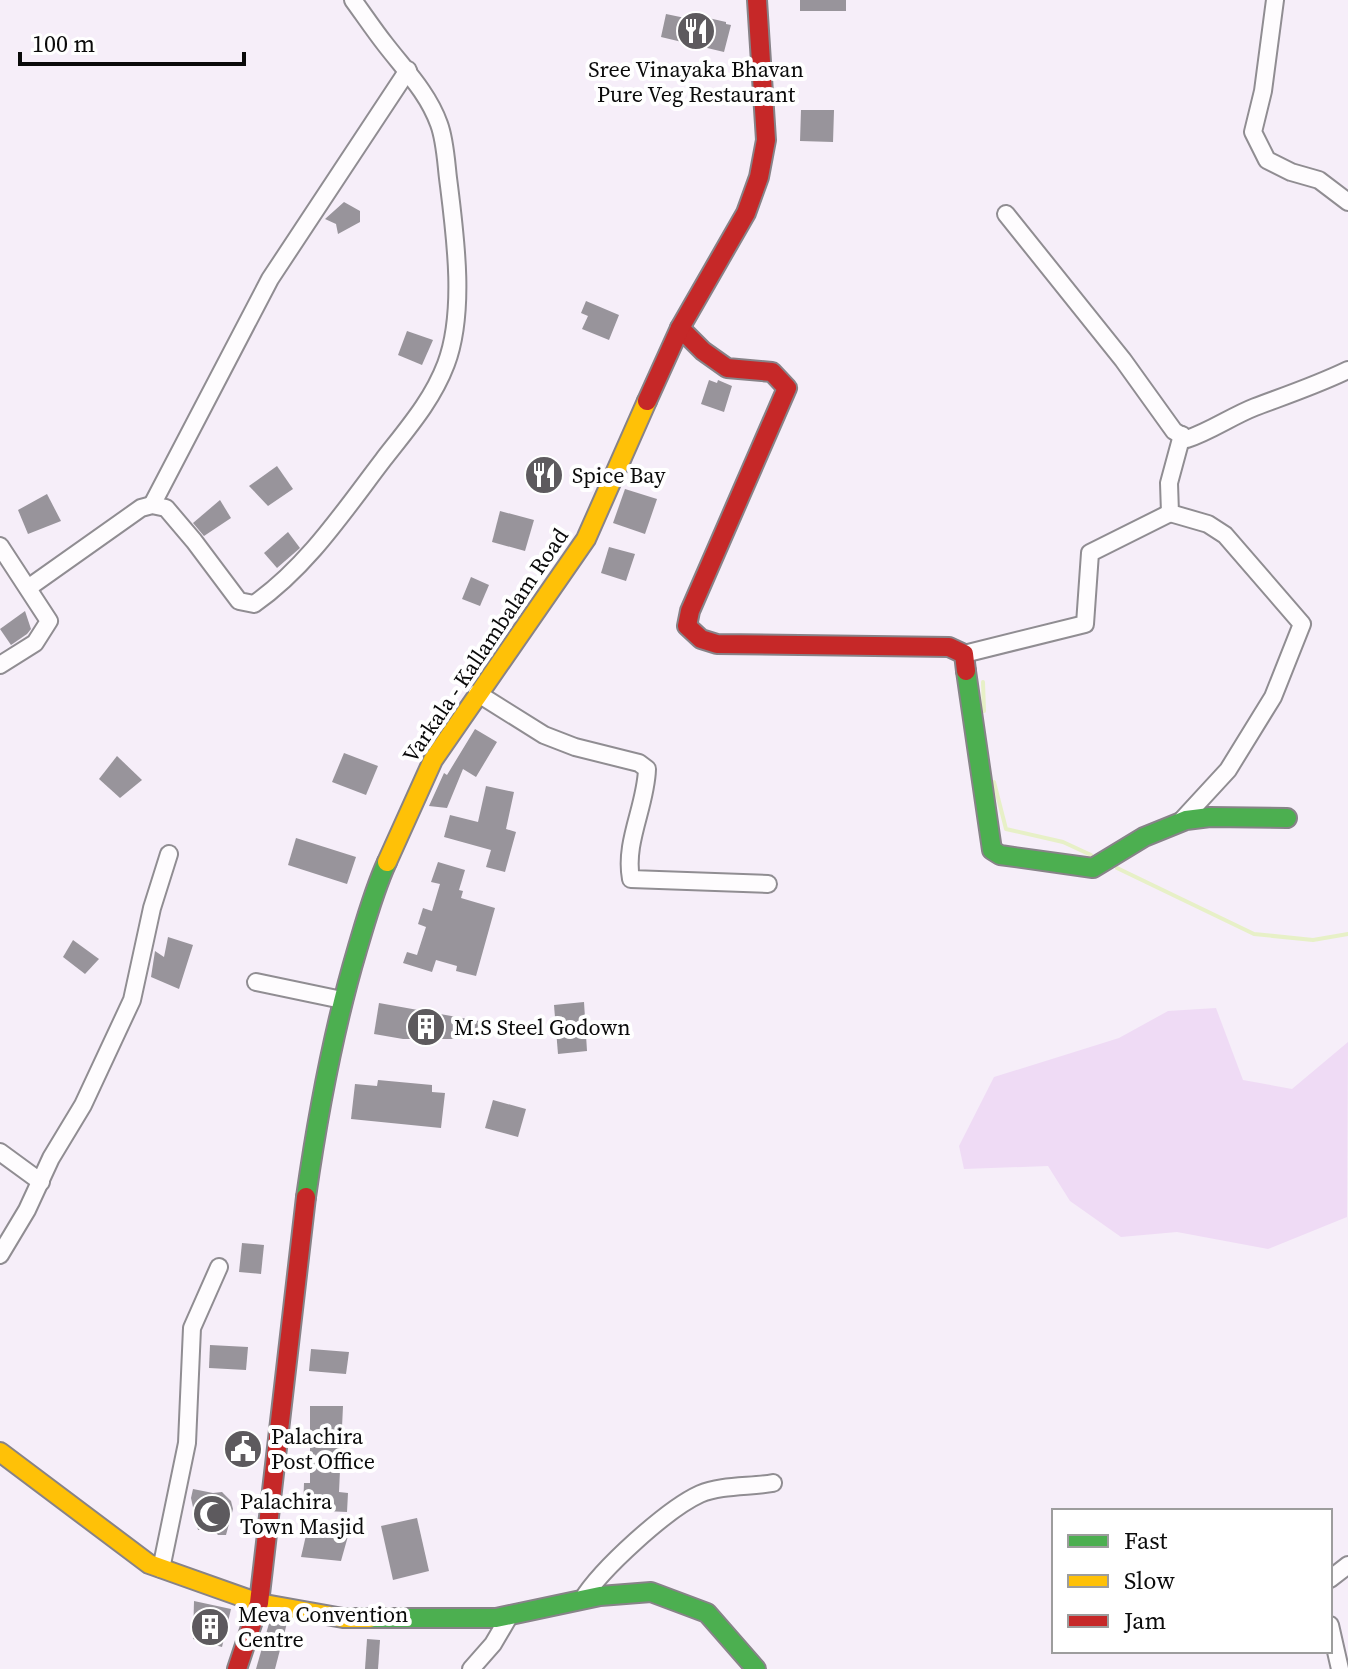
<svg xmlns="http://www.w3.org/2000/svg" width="1348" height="1669" font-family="'Source Serif 4',serif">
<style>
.farmland{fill:#efdbf5}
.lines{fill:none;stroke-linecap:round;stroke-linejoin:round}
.stream{stroke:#e7f0c7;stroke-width:4}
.building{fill:#98949b}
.street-casing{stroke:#908d92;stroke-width:20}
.fast-casing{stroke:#878388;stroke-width:22}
.slow-casing{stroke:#878388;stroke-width:22}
.jam-casing{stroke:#878388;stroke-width:22}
.street{stroke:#fefcfe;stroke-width:16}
.fast{stroke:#4caf50;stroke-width:18}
.slow{stroke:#ffc107;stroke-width:18}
.jam{stroke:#c62828;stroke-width:18}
.labels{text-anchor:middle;stroke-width:8;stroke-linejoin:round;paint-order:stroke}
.poi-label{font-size:22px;fill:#0a0a0a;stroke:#fff;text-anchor:start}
.street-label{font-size:22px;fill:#0a0a0a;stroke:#fff}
</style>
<rect width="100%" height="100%" fill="#f6eef9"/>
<!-- farmland -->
<polygon class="farmland" points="1216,1008 1243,1080 1292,1089 1348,1042 1347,1217 1268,1249 1177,1232 1121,1237 1070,1201 1048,1166 964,1169 959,1146 994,1077 1119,1038 1168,1011"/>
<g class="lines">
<!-- stream -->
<g class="stream">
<polyline points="983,682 984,711"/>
<polyline points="994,782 1006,829 1063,842 1091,855"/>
<polyline points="1117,868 1254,934 1313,940 1348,934"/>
</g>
</g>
<!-- building -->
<g class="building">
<rect x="800" y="0" width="46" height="11"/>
<polygon points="666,14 690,19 691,14 726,22 726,24 731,25 724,52 661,37"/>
<polygon points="801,110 834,110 833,142 800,141"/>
<polygon points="344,202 360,211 360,222 338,234 336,224 325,219"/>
<polygon points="586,301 619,315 609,340 582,329 588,316 581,313"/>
<polygon points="407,331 433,340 422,365 398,355"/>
<polygon points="709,380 717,383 718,380 732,386 724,412 701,404"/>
<polygon points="543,459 559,467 547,492 530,484"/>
<polygon points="277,466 293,489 268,506 249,486"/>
<polygon points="625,489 657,499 645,534 613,523"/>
<polygon points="47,494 61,521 28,534 18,510"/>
<polygon points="220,500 231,518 204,536 193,523"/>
<polygon points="500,511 534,520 525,551 492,542"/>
<polygon points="288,532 300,548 277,568 264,553"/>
<polygon points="609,547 635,554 626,581 601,573"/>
<polygon points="471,577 489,585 480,606 462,599"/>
<polygon points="25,611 31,629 27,634 11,645 0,629"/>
<polygon points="475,729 497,742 476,777 463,769 447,808 429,806 444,773 447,775"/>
<polygon points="344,753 378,766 366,795 332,782"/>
<polygon points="117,756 142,780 120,798 99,779"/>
<polygon points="486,786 514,792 506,829 516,832 505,872 486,867 491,850 444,837 450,815 478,822"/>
<polygon points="296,838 356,857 347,884 288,865"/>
<polygon points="438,862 465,870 459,890 463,891 461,898 495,908 476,976 456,971 457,966 436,960 432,972 403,963 407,952 417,955 426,927 418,924 423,908 432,911 440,884 431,882"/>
<polygon points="168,937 193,945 179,989 151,977 155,951 164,957"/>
<polygon points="73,940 99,959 85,974 63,957"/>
<polygon points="584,1002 587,1051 558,1054 554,1005"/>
<polygon points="379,1003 479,1021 475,1039 403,1039 374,1034"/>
<polygon points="378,1080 432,1085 432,1092 445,1093 441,1128 351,1119 355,1084 377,1086"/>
<polygon points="493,1100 526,1109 518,1137 485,1128"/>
<polygon points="242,1243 264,1245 261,1274 239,1272"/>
<polygon points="210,1345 248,1347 246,1370 209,1368"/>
<polygon points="311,1349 349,1352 346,1374 309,1371"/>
<polygon points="310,1406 343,1406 339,1492 348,1493 347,1512 303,1510 304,1483 310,1483"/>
<polygon points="236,1440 253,1440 250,1462 232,1459"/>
<polygon points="193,1489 213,1493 222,1492 231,1501 233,1509 226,1535 218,1535 212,1528 198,1530 191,1498"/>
<polygon points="417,1518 429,1571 393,1580 381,1526"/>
<polygon points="307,1531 348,1536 341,1561 301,1557"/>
<polygon points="194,1601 231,1609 222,1647 193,1639"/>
<polygon points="270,1620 287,1623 275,1669 256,1669"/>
<polygon points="367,1639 380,1640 378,1669 365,1669"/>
</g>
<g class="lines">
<defs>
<g id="street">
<polyline points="1275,0 1263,91 1253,132 1267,160 1291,172 1319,180 1348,202"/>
<path d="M1006 214 1123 360 1174 431 1187 439C1211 431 1232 416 1255 407 1287 395 1317 385 1348 370"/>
<polyline points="152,505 270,279 408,70"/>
<polyline points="0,546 49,621 35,643 0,665"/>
<path d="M28 588 141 508 152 505 166 508 194 541 239 601 254 604C307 567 344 511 383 460 407 429 432 401 446 364 466 311 455 234 448 178 446 161 445 140 439 124 428 93 405 70 385 44 374 30 364 15 353 0"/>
<polyline points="964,654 1085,624 1090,553 1170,513"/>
<path d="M477 693 544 735 575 747 639 763 647 769C646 806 624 842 631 879L768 884"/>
<polyline points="1181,821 1228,770 1273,697 1302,624 1225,535 1208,524 1170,513 1169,483 1182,435"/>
<polyline points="256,982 342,1000"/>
<polyline points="0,1152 41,1182"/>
<polyline points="0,1255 27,1210 51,1158 83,1105 132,1000 152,908 169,854"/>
<polyline points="161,1569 187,1443 192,1328 219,1267"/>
<polyline points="1330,1579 1348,1565"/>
<path d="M582 1600C601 1569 667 1509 700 1494 721 1485 751 1487 773 1483"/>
<polyline points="1330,1625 1340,1669"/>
<polyline points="471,1669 493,1644 510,1615"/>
</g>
<g id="fast">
<polyline points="966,671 992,850 1000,855 1093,868 1144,837 1186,820 1210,817 1287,818"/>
<path d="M306 1197C318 1113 333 1031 357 950 366 920 374 890 387 862"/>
<polyline points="370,1618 496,1618 600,1596 651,1592 707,1613 756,1669"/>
</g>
<g id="slow">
<polyline points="387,862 433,760 586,539 647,401"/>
<polyline points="0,1452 149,1564 259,1603 343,1618 370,1618"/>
</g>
<g id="jam">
<polyline points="680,328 703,351 727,368 772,372 787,388 690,611 687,626 701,639 717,644 949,647 964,654 966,671"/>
<polyline points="647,401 680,328 746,213 759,177 766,140 757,0"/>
<polyline points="237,1669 259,1603 306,1197"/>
</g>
</defs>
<!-- street casing -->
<use href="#street" class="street-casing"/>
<!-- fast casing -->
<use href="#fast" class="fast-casing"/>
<!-- slow casing -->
<use href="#slow" class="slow-casing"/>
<!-- jam casing -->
<use href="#jam" class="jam-casing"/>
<!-- street -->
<use href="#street" class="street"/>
<!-- fast -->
<use href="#fast" class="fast"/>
<!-- slow -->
<use href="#slow" class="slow"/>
<!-- jam -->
<use href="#jam" class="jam"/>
</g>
<!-- icons -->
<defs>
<symbol id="restaurant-disc" viewBox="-11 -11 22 22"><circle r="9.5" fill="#5d5a5e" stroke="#fff"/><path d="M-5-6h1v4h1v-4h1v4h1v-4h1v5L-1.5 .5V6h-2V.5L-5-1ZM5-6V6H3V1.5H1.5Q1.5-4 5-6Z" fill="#fff"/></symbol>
<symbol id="building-disc" viewBox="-11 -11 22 22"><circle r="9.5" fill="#5d5a5e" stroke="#fff"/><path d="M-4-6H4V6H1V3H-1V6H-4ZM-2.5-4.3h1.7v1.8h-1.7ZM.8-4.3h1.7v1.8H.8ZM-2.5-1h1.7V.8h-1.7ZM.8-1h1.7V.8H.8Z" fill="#fff"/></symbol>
<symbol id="civic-disc" viewBox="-11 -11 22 22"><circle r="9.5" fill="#5d5a5e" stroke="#fff"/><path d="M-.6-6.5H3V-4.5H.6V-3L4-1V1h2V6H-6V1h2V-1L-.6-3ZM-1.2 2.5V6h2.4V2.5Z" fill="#fff"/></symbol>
<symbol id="mosque-disc" viewBox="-11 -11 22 22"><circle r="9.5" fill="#5d5a5e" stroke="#fff"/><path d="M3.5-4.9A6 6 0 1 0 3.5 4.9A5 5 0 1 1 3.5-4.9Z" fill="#fff"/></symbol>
</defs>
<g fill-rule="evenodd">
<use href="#restaurant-disc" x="674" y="9" width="44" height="44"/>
<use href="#restaurant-disc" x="522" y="453" width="44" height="44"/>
<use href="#building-disc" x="404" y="1005" width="44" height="44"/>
<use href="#civic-disc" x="221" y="1427" width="44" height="44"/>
<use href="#mosque-disc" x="190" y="1492" width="44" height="44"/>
<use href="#building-disc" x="188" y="1605" width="44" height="44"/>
</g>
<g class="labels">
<!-- poi labels -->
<g class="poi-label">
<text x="696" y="77" text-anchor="middle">Sree Vinayaka Bhavan<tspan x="696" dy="25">Pure Veg Restaurant</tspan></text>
<text x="572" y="483">Spice Bay</text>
<text x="454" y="1035">M.S Steel Godown</text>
<text x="271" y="1444">Palachira<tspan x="271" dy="25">Post Office</tspan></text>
<text x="240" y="1509">Palachira<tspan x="240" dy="25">Town Masjid</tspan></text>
<text x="238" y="1622">Meva Convention<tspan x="238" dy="25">Centre</tspan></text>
</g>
<!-- street labels -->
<g class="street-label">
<text transform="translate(485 645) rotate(-56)" y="8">Varkala - Kallambalam Road</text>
</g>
</g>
<!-- legend -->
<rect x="1052" y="1509" width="280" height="144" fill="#ffffff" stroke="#9d9d9d" stroke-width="2"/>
<rect x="1068" y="1535" width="40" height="12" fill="#4caf50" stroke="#9d9d9d" stroke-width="2"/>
<text x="1124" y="1549" font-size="24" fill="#0a0a0a">Fast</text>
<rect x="1068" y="1575" width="40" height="12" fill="#ffc107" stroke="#9d9d9d" stroke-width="2"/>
<text x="1124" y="1589" font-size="24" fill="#0a0a0a">Slow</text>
<rect x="1068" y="1615" width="40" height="12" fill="#c62828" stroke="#9d9d9d" stroke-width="2"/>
<text x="1124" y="1629" font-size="24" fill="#0a0a0a">Jam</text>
<!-- scale -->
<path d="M20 52v12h224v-12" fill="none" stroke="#0a0a0a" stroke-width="4"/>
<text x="32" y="52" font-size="24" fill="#0a0a0a" stroke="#ffffff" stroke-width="6" paint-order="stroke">100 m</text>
</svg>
